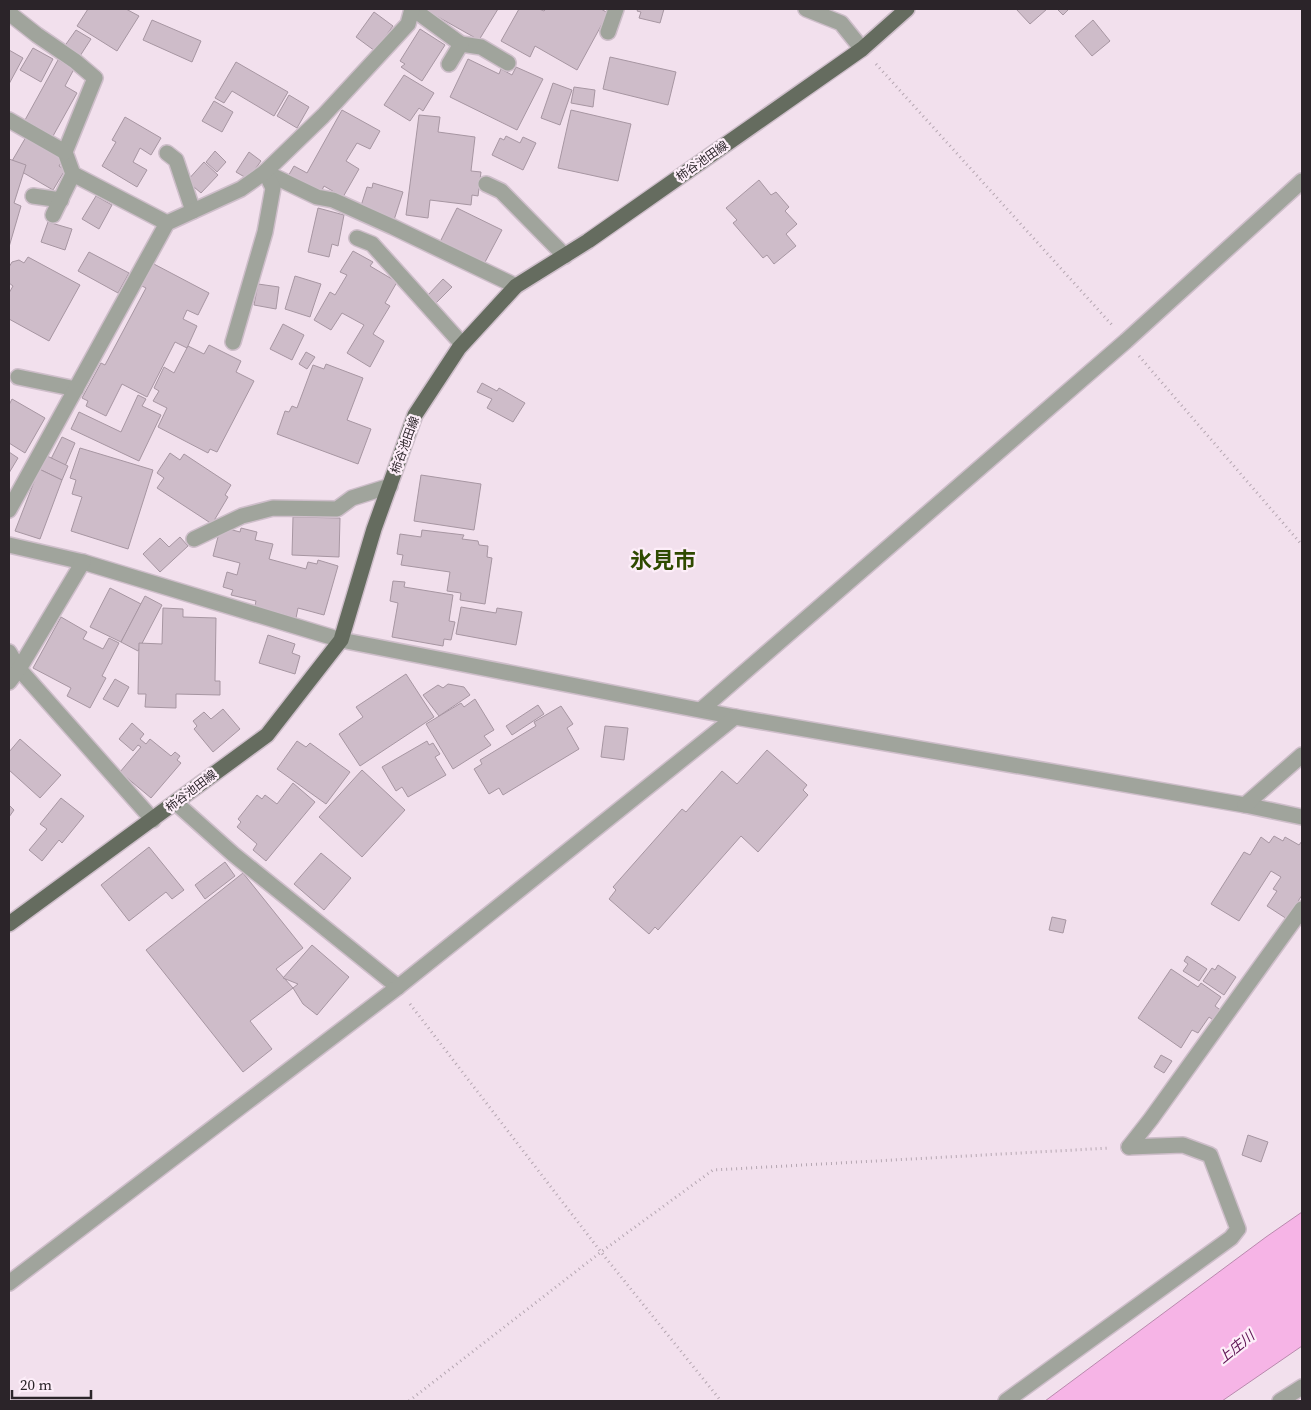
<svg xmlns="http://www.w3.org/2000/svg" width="1311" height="1410" font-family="'Source Serif 4','Noto Sans JP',serif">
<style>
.water{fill:#f6b4e6;stroke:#b989ad}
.building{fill:#cebcc9;stroke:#a796a2}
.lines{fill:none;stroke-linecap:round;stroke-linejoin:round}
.minor-casing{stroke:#cebeca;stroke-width:18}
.major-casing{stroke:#cebeca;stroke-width:18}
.path{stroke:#b5a6b1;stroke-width:3;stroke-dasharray:1 4;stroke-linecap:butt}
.minor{stroke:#a0a49c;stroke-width:15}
.major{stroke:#656c5f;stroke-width:15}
.labels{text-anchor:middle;stroke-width:4.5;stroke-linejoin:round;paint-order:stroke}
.street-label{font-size:12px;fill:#2b2429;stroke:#fdeef9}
.water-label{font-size:14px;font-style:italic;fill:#5b1050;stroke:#fdeef9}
.town-label{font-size:22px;font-weight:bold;fill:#2f4a00;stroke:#fdeef9}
</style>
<rect width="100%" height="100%" fill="#f2e0ed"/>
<!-- water -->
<polygon class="water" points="1302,1212 1302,1346 1222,1401 1045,1401 1266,1237"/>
<!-- building -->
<g class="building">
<polygon points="88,9 126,9 139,16 117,51 77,26"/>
<polygon points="424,9 498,9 479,40"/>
<polygon points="519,9 539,9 544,11 546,9 601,9 608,13 577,70 535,46 530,57 501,41"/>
<polygon points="638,9 664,9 660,23 639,18 641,12 637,11"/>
<polygon points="1016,9 1047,9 1030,24"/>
<polygon points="1057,9 1069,9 1063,15"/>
<polygon points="374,12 393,26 375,51 356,37"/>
<polygon points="152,20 201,41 192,62 143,40"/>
<polygon points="1093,20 1110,41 1092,56 1075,36"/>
<polygon points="420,29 445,45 422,81 401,67 405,64 400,61"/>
<polygon points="76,30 91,39 80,56 64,47"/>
<polygon points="33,48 53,59 41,82 20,70"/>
<polygon points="9,50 23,58 9,84"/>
<polygon points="610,57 676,72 668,105 603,89"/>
<polygon points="468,59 499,74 501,69 512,75 516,67 543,79 517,130 450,97"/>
<polygon points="58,60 74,69 65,86 77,93 53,136 25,120"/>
<polygon points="236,62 288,92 274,116 232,91 224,103 215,98"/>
<polygon points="404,75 434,93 423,111 419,108 410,121 384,105"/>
<polygon points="553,83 572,90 560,125 541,118"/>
<polygon points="574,87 595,90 593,107 571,103"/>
<polygon points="289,95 309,107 297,128 277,116"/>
<polygon points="214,101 233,112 222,132 202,121"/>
<polygon points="342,110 380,131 370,149 357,143 346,161 359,169 343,197 324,186 319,196 287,178 294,166 307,173"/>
<polygon points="571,110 631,124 618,181 558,168"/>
<polygon points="419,115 440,117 438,132 475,137 471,171 481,172 478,196 472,195 471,205 430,200 428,218 406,215"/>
<polygon points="125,117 161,138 151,155 140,148 133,162 147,170 137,187 102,166 116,142 112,140"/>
<polygon points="506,136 520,143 523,137 536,143 523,170 492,155 500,138 504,140"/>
<polygon points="26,137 64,158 59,166 65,170 53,190 17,169 19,165 12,161"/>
<polygon points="215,151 226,162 217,172 206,162"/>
<polygon points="249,152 261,161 248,179 236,172"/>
<polygon points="9,159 26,165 14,203 21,206 9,247"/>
<polygon points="204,162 218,175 201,193 187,181"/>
<polygon points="759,180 771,195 776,192 789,207 785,211 797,224 786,234 796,246 774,264 767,255 763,258 733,223 737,220 726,208"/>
<polygon points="373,183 403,192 394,220 360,209 367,187 372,188"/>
<polygon points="96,196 112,205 99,229 82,219"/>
<polygon points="318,208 344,215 338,246 332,244 329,257 308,252"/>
<polygon points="457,208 502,230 484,264 440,242"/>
<polygon points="48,222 72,229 65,250 41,242"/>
<polygon points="353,251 373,262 370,266 397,282 385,303 390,306 373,334 384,341 370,367 347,353 364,325 342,313 331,330 314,320 330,292 335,295 347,275 340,272"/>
<polygon points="89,252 129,273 118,293 78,271"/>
<polygon points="28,257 80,285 49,341 9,319 9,293 13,286 9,283 9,267 12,262 19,260 24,263"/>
<polygon points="152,263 209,293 198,315 187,310 183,319 197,326 187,348 175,342 147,397 122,384 106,416 86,406 88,401 82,398 101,363 105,365 146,288 140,285"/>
<polygon points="295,276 321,284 310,317 285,309"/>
<polygon points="443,279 452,287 436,303 428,295"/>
<polygon points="258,284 279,287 276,309 254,305"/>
<polygon points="283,324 304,335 292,360 270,349"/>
<polygon points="209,345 241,361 236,372 254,381 217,452 210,449 208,453 158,427 167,408 153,401 159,391 154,388 164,367 174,373 188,346 204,354"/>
<polygon points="306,352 315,357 307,369 299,364"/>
<polygon points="326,364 363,378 347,420 371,429 358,464 277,434 285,411 289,412 292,406 297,408 313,365 324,369"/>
<polygon points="482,383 497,391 499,388 525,403 513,422 487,408 492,399 477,392"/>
<polygon points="138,395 146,399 142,406 161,415 139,461 71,429 79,412 121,432"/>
<polygon points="12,399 45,418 25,453 9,443 9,405"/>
<polygon points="62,437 75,443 65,466 51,459"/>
<polygon points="80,448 153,470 128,549 71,531 82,497 72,494 76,480 70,478"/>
<polygon points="9,452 18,458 9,473"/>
<polygon points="170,453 180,460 184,454 231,485 225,495 228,497 212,524 157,488 164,478 157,473"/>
<polygon points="45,455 68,466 62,480 39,469"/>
<polygon points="39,469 62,480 40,539 15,531"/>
<polygon points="421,475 481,484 474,530 414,521"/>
<polygon points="293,517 340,518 339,557 292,555"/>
<polygon points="225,528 240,532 241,528 257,532 255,540 273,544 269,559 306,569 308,562 317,564 318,560 338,566 324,615 298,608 296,618 255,606 256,601 231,595 233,590 223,587 227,572 237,575 240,563 213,556 219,533 223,534"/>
<polygon points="422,530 464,535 462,539 478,541 479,545 488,546 487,557 492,558 485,604 460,600 461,593 447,591 450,572 401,565 403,555 397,554 400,534 421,537"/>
<polygon points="180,537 188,546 160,572 143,554 160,538 169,547"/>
<polygon points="393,581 405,582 404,587 453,595 449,621 455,622 451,640 444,639 443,646 392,637 398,603 390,601"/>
<polygon points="110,588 141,604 121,642 90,627"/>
<polygon points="145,596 162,605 138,651 121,642"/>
<polygon points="461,607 496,613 497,608 522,612 516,645 456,634"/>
<polygon points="163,608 183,609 183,617 216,618 215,681 220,681 220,695 176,694 176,708 145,707 146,694 138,694 139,643 162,644"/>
<polygon points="61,617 87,632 83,639 103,649 109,638 119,643 102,676 106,678 90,708 67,696 71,688 33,668"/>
<polygon points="268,635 295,644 292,653 300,656 295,674 259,663"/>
<polygon points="406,674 434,717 360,766 339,734 363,717 356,707"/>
<polygon points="115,679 129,687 118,707 103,699"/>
<polygon points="448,684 464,687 470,695 439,716 423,695 438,685 443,688"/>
<polygon points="475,699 494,730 484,736 491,745 453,769 426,724 461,703 464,707"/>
<polygon points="538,705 544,714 512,735 506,726"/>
<polygon points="561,706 573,724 567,728 579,749 503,795 499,788 489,794 474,769 482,764 480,760 536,726 534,722"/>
<polygon points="223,709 240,729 213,752 194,729 197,726 193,721 204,712 211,719"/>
<polygon points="132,723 144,734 140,739 146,744 150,739 171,756 175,752 180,756 177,760 181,763 151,798 120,772 141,747 138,745 133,751 119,739"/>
<polygon points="605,726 628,728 624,760 601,757"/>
<polygon points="20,739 61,775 40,798 9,770 9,752"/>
<polygon points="297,741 306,747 310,743 350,772 326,804 277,769"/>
<polygon points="427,741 429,745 433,743 440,754 435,757 446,775 408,797 402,787 396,791 382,767"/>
<polygon points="767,750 807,785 803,790 808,795 758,852 741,836 658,930 655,927 649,934 609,899 616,890 613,887 682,809 686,812 722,771 737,784"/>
<polygon points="362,770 405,810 362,857 319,817"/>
<polygon points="293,783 315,802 266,861 253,850 257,844 237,827 241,822 238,819 257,795 262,799 265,795 277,804"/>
<polygon points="61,798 84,816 62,843 59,840 42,861 29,850 47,829 40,824"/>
<polygon points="9,805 14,810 9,817"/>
<polygon points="1274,836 1283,841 1285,837 1299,845 1302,841 1302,895 1287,919 1267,906 1277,891 1273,889 1281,877 1271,871 1239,921 1211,904 1244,852 1250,855 1261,837 1269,843"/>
<polygon points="149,847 184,890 172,899 166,892 129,921 101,885"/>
<polygon points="321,853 351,878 324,910 294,884"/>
<polygon points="225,862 235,876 205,899 195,885"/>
<polygon points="243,873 303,948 276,969 293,988 250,1021 272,1049 243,1072 146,950"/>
<polygon points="1052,917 1066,920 1063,933 1049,930"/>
<polygon points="312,945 349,977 317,1015 303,1004 293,988 298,984 283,978"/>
<polygon points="1187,956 1207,969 1199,981 1183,971 1188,964 1184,961"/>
<polygon points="1218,965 1236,977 1224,995 1203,981 1212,968 1215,970"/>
<polygon points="1171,969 1198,987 1201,983 1221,997 1215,1006 1223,1012 1216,1022 1209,1017 1198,1033 1192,1030 1181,1048 1138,1018"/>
<polygon points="1161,1055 1172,1061 1164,1073 1154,1067"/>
<polygon points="1248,1135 1268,1142 1261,1162 1242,1155"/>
</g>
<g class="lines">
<defs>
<g id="minor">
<polyline points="413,9 461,44 481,47 508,63"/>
<polyline points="806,9 841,23 862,49"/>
<polyline points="9,13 37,35 75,61 95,78 65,152 73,174 167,223"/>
<polyline points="608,32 616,9"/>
<polyline points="449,64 461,44"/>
<polyline points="9,120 65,152"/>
<polyline points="167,153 176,160 193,211"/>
<polyline points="265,172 317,197 333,200 393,227 516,286"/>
<polyline points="486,184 501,191 565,256"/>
<polyline points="33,196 61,200"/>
<polyline points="53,215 73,174"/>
<polyline points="357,238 372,244 462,344"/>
<polyline points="233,342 265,232 273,188 265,172"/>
<polyline points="18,377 76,389"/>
<polyline points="9,510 167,223 241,189 265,172 323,116 408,24 412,9"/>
<polyline points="194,539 242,516 273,508 337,509 352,498 390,486"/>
<polyline points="9,545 83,562 341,640 735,717 1245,805 1302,817"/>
<polyline points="9,652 19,669 153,820"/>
<polyline points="9,682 19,669 83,562"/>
<polyline points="702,709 1126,341 1302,181"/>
<polyline points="176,803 233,854 398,987"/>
<polyline points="1245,805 1302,755"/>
<polyline points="1129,1147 1151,1119 1302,909"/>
<polyline points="9,1283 398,987 735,717"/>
<polyline points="1006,1401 1231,1238 1238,1229 1210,1155 1183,1145 1129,1147"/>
<polyline points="1280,1401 1302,1387"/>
</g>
<polyline id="major" points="9,924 267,735 341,640 374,529 415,415 459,348 516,286 588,241 862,49 907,9"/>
</defs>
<!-- minor casing -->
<use href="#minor" class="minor-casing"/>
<!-- major casing -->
<use href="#major" class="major-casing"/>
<!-- path -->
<g class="path">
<polyline points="876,64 1112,325"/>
<polyline points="1139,356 1302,545"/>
<polyline points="410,1004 601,1252 721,1401"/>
<polyline points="409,1401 601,1252 713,1170 1110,1148"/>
</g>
<!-- minor -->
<use href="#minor" class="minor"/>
<!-- major -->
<use href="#major" class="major"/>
</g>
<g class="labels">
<!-- street labels -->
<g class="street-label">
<text transform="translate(702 161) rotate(-35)" y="4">柿谷池田線</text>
<text transform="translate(405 445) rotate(-70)" y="4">柿谷池田線</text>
<text transform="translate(191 791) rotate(-37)" y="4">柿谷池田線</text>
</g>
<!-- water labels -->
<g class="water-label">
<text transform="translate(1236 1347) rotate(-39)" y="5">上庄川</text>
</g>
<!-- town labels -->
<g class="town-label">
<text x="663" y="568">氷見市</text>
</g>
</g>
<!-- border -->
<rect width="1311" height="1410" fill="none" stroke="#2b2429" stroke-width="20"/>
<!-- scale -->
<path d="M12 1390v8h79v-8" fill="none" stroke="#2b2429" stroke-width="2.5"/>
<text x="20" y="1390" font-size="15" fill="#2b2429" stroke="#fdeef9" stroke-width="4" paint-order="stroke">20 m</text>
</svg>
